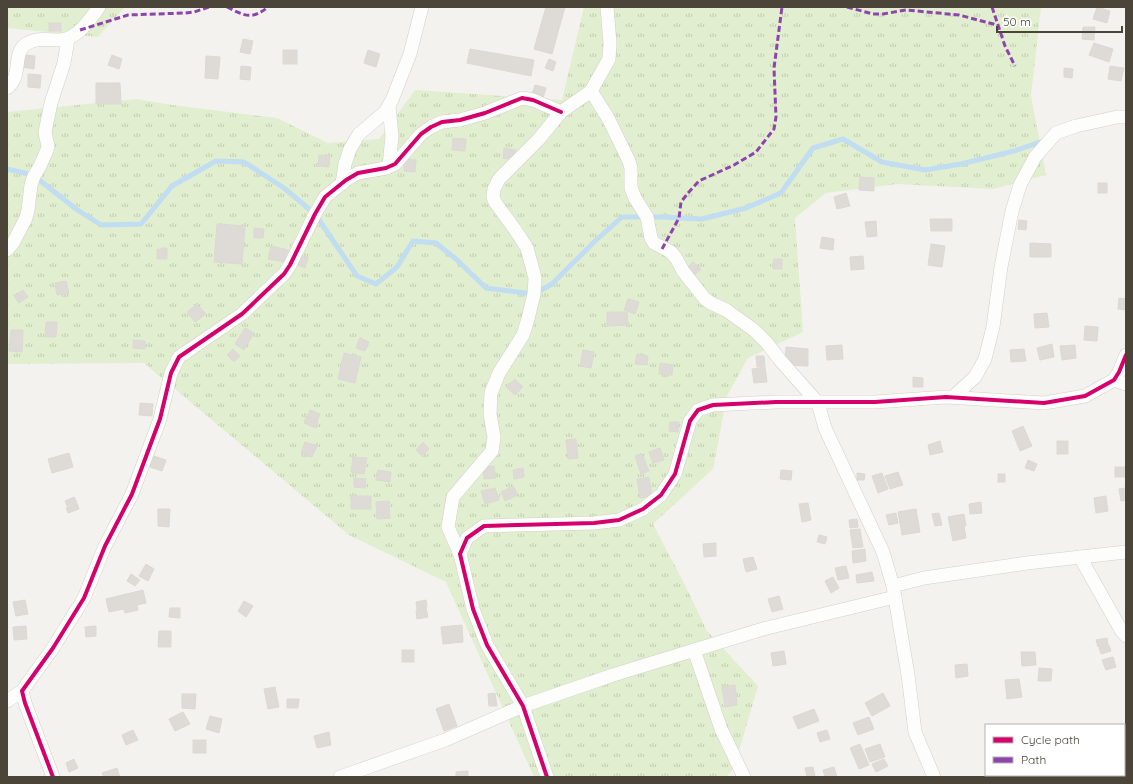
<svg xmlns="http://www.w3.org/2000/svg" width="1133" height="784" font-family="Quicksand,sans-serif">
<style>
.grass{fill:url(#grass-tufts)}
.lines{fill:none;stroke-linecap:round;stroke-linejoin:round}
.stream{stroke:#c0ddf1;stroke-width:5}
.building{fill:#dedbd6;stroke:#dcd9d4}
.minor-casing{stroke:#d2d0cb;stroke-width:14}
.minor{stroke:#fdfdfc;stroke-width:13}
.quiet{stroke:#8e44ad;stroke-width:3;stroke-dasharray:6 3;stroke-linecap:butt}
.cycleway-casing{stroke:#fff;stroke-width:6}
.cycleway{stroke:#d6006c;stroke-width:4}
</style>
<defs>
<pattern id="grass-tufts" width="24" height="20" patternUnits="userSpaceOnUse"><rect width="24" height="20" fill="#e1eecf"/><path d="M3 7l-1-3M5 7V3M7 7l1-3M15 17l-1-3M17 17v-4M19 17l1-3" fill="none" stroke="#c3cdb2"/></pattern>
</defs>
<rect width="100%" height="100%" fill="#f4f2ee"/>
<!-- grass -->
<g class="grass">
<polygon points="7,7 124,7 124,8 98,37 7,28"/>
<polygon points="584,7 1041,7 1031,96 1046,175 993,189 897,184 826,193 795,218 803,332 748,358 727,396 713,469 653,524 687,589 707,631 758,686 734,768 726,777 534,777 446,582 349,535 144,363 7,364 7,112 137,99 165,104 277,118 328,143 379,139 415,90 562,100"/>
</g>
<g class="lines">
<!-- stream -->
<polyline class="stream" points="7,169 33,175 76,209 101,225 141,224 172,186 216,161 244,162 284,188 315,214 357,276 376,284 397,267 413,241 436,243 456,259 486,288 534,294 552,284 595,241 622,217 662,217 702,219 746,208 781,193 813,148 843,139 882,162 925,170 961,164 1014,151 1046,140"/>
</g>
<!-- building -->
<g class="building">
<polygon points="546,7 565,7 552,54 534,49"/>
<polygon points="1097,7 1110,11 1107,23 1093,19"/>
<rect x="49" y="23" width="12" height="8"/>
<polygon points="1083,27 1095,27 1094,40 1082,39"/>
<polygon points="243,39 253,41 250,54 240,52"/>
<polygon points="1094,43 1113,49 1109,62 1089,55"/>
<polygon points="470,49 534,60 531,76 467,63"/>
<rect x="283" y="50" width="14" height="14"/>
<polygon points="368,50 380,54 376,67 364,63"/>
<polygon points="24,55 35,56 34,69 22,67"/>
<polygon points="112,55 122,59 119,69 108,65"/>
<polygon points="206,56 220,57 218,79 205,78"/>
<polygon points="549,59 556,62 553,71 545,68"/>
<polygon points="241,66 251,67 250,80 240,79"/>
<polygon points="1110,66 1124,68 1121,81 1108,79"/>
<polygon points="1064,68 1073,69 1072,78 1064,77"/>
<polygon points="28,74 41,75 40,88 28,87"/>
<polygon points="96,83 120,83 121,104 96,104"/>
<polygon points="535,85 546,88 543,98 532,94"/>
<polygon points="453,138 466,139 465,151 452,150"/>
<polygon points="504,148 516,150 514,160 503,158"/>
<polygon points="319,155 330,156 329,167 318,166"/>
<polygon points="404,159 416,160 415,172 404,171"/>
<polygon points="860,177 874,178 874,191 859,190"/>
<rect x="1098" y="183" width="9" height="10"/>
<polygon points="846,193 850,206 837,209 834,197"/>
<polygon points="930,219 952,219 952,231 931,231"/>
<polygon points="1019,220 1027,221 1026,230 1018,229"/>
<polygon points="876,221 877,236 867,237 865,222"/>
<polygon points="217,224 245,226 242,264 214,262"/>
<polygon points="254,228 264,229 263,238 254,238"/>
<polygon points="822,237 834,239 833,250 820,248"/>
<polygon points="1030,243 1051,244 1051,257 1030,257"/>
<polygon points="931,244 945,246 942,267 928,265"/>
<polygon points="271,246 293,251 291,263 268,259"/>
<polygon points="161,248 167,248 167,259 157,259 157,249 161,249"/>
<polygon points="297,254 308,258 305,268 293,263"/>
<polygon points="863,256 864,269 851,270 850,257"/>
<polygon points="774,259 782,259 782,269 773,269"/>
<polygon points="693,262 701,269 691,278 684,271"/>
<polygon points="66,281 69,293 57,295 55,283"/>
<polygon points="23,290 28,297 19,303 14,296"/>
<polygon points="1119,298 1126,299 1126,310 1118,309"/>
<polygon points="628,299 639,302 635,314 624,310"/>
<polygon points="197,304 206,314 195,322 187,312"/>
<polygon points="607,312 627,312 628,325 607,326"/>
<polygon points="1047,313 1049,327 1035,328 1034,314"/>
<polygon points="46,322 57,322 56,337 45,337"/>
<polygon points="1085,326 1098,327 1097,341 1084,340"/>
<polygon points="245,328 254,333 244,350 235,344"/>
<polygon points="11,330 23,330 22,352 9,351"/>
<polygon points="360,338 369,342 365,351 356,348"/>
<polygon points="133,340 145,341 145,349 133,348"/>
<polygon points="1052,344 1054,357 1040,360 1037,348"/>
<polygon points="842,345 843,359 827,360 826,346"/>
<polygon points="1075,345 1076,358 1062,360 1060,346"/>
<polygon points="786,347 808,349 808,366 785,365"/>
<polygon points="233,349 240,356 234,362 227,355"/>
<polygon points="1024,349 1026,361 1011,362 1010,350"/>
<polygon points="583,350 594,352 591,368 580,366"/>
<polygon points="344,353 361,357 355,383 338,379"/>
<polygon points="637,354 648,356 647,365 635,364"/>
<polygon points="756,356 764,356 765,366 757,367"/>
<polygon points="660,363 673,365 672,375 659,374"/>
<polygon points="765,367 767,382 754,383 752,369"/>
<polygon points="913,377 923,378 923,387 913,387"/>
<polygon points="515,379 523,387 515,395 506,387"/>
<polygon points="140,403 153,404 152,416 139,415"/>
<polygon points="310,410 320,414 317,421 307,417"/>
<polygon points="306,417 318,422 316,428 304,423"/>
<polygon points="670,422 679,422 678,432 669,431"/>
<polygon points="1023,426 1032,446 1020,451 1012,431"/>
<polygon points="576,439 578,458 568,459 566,440"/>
<polygon points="940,441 943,452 930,455 928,445"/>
<rect x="1057" y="441" width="11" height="13"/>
<polygon points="305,442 317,446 312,457 301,453"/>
<polygon points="423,442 429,449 422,456 416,450"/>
<polygon points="660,448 664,460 653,463 649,452"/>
<polygon points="69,453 73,467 52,473 48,459"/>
<polygon points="642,454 649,471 641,474 635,456"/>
<polygon points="154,456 166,460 162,471 150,467"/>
<polygon points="353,457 367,458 364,474 351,472"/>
<polygon points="1028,460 1037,464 1034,471 1025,468"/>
<polygon points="494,466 496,478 484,479 483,467"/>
<rect x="1115" y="467" width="11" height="10"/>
<polygon points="523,468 524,477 514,479 513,470"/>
<polygon points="378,470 391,472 390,482 376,480"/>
<polygon points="781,470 792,471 791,480 780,479"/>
<polygon points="898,472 903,485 890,489 885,476"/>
<polygon points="857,473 865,474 864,480 857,480"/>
<polygon points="882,473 888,489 878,493 872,476"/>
<rect x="998" y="474" width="7" height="8"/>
<polygon points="649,477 652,496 640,498 637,479"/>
<polygon points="354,478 366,479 365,488 354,487"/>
<polygon points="513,486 518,495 505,501 501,492"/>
<polygon points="495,488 499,500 485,504 481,491"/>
<polygon points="1126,488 1126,500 1121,501 1119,489"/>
<rect x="351" y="496" width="20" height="13"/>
<polygon points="1106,496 1108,511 1096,513 1094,498"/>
<polygon points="74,497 77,502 67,506 65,501"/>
<polygon points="389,501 390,518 377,519 376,502"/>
<polygon points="981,502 982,513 970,514 969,504"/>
<polygon points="77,503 79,509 68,513 66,508"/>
<polygon points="808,503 811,520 802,522 799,504"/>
<polygon points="158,509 170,509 169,527 158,526"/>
<polygon points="916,509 920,532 902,535 898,512"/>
<polygon points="896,513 898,523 889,525 886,515"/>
<polygon points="939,513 942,525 935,526 932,514"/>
<polygon points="964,514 966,526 964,526 966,538 953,541 948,517"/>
<polygon points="857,519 858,527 850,528 849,520"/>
<polygon points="860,529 863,547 853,548 850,530"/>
<polygon points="819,535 827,537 825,544 817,542"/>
<polygon points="716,543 716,556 704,557 703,544"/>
<polygon points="865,549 866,561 853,563 852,551"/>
<polygon points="753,557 757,569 746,572 743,559"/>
<polygon points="146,564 154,569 148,581 139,576"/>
<polygon points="846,566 849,578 838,580 835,568"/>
<polygon points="872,572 874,581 857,583 856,575"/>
<polygon points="131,574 140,580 135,586 127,581"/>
<polygon points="833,577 839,588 831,593 825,581"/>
<polygon points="143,590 146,603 137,605 138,610 125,613 124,609 109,612 106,599"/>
<polygon points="779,596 783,609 772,612 768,599"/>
<polygon points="25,600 28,614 16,616 13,602"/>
<polygon points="426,600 427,607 417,609 416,602"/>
<polygon points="244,601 253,606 246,617 238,611"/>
<polygon points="170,608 180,608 180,618 169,617"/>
<polygon points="426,608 428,617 417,619 416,610"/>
<polygon points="462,625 463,642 443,644 441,627"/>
<polygon points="26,626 27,639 14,640 13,627"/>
<polygon points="96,626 96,636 86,637 85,627"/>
<polygon points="159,631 171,631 171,647 158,647"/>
<polygon points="1107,638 1108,645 1098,647 1096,640"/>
<polygon points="1109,645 1111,651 1101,654 1099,648"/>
<rect x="402" y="650" width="12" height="12"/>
<polygon points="784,651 786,664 773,666 771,653"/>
<polygon points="1021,652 1035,652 1036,665 1022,666"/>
<polygon points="1113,657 1116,667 1106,670 1102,660"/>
<polygon points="967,664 968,676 956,678 955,665"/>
<polygon points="1039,668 1052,669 1051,681 1038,681"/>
<polygon points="1019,679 1022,697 1007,699 1005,680"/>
<polygon points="735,685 737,705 725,707 722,687"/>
<polygon points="275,687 279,707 268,709 264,689"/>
<polygon points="495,693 497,706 489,706 488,694"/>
<polygon points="883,693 890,706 872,716 865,703"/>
<polygon points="182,694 196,694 195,709 182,708"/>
<polygon points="287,699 299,699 298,708 287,708"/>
<polygon points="449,704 457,726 444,731 436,709"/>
<polygon points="814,709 819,721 798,729 793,717"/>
<polygon points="183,712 190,724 175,731 169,719"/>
<polygon points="210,716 222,719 219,733 206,729"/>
<polygon points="869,717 874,729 858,735 853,723"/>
<polygon points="133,730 138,740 126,745 122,735"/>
<polygon points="827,730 830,739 820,742 817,733"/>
<polygon points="329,732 331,745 317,748 314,736"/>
<rect x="193" y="740" width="13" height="13"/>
<polygon points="860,744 869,765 859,769 850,748"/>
<polygon points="880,744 885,757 870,762 865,749"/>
<polygon points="74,759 78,768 69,772 66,763"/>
<polygon points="884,759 888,766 876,772 872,764"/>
<polygon points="813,767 815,776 807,777 805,768"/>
<polygon points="834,767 837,777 825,777 823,770"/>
<polygon points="117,768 120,777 104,777 102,773"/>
<polygon points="468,771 468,777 456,777 456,772"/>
</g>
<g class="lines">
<defs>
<g id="minor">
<path d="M7 88C9 86 12 84 13 81 20 70 14 52 26 44 37 37 48 40 60 40 76 40 90 20 99 7"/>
<polyline points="591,91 608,118 629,161 631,168 631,188 635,198 647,217 651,238 654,243 671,252 676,258 683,271 705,299 711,303 726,310 754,330 767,343 780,360 818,403 825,428 883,552 893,586 908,675 915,732 934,777"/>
<polyline points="389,106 392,136 389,167"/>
<polyline points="342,184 345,164 350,149 359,134 385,112 392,100 410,54 422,7"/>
<polyline points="7,250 13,243 26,218 28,210 31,185 34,176 40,166 47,150 48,146 45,133 46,127 51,103 64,63 68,39"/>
<polyline points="1114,380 1126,384"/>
<polyline points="953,397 975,377 985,359 993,327 1001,267 1012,211 1020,185 1035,157 1056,133 1076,126 1117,117 1126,117"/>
<polyline points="460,554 448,527 453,497 492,451 494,437 490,414 491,393 499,373 523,335 528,319 534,294 535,278 527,248 516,231 495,202 493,197 494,189 499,179 538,140 561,112 591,91 609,59 610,43 607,7"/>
<polyline points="1080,557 1121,630 1126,636"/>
<polyline points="893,586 924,578 1027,563 1126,552"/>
<polyline points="694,650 721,729 744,777"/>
<polyline points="7,701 22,691"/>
<polyline points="53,777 25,703 22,691 53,648 84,598 105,546 132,494 160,419 171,373 179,357 242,314 284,274 290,265 315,214 325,197 346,180 358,173 386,168 395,164 421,134 431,127 442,122 460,120 485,113 522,98 533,100 561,112"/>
<polyline points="340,777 445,740 523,706 613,675 763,629 895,597"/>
<polyline points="547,777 523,706 487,645 473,609 460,554 467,538 484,526 594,523 619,520 643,509 661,495 675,474 690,421 698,410 713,405 776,402 875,402 946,397 1044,403 1085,396 1114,380 1119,372 1126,355"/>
</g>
</defs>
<!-- minor casing -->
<use href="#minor" class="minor-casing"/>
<!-- minor -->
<use href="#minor" class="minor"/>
<!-- quiet -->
<g class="quiet">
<path d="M227 7C245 16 252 20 268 7"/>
<polyline points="847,7 873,14 883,14 906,10 959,15 997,25"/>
<polyline points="992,7 1005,46 1015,66"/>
<polyline points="80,30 128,15 185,13 194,12 209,7"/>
<polyline points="662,249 679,218 681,202 688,193 699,181 734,165 756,152 774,129 776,117 774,68 782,7"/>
</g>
<defs>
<g id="cycleway">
<polyline points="53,777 25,703 22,691 53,648 84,598 105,546 132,494 160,419 171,373 179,357 242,314 284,274 290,265 315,214 325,197 346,180 358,173 386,168 395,164 421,134 431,127 442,122 460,120 485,113 522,98 533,100 561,112"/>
<polyline points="547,777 523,706 487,645 473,609 460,554 467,538 484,526 594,523 619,520 643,509 661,495 675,474 690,421 698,410 713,405 776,402 875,402 946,397 1044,403 1085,396 1114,380 1119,372 1126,355"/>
</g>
</defs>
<!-- cycleway casing -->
<use href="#cycleway" class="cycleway-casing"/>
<!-- cycleway -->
<use href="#cycleway" class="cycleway"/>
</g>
<!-- border -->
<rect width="1133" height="784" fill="none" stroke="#4b4439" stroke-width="16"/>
<!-- legend -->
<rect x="985" y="724" width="140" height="52" fill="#ffffff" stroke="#b7b4b0"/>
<rect x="993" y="737" width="20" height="6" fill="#d6006c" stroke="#b7b4b0"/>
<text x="1021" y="744" font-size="12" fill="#4b4439">Cycle path</text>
<rect x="993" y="757" width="20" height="6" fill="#8e44ad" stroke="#b7b4b0"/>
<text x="1021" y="764" font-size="12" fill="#4b4439">Path</text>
<!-- scale -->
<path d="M997 26v6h125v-6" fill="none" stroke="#4b4439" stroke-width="2"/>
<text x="1003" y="26" font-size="12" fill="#4b4439" stroke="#ffffff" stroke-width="3" paint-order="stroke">50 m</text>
</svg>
